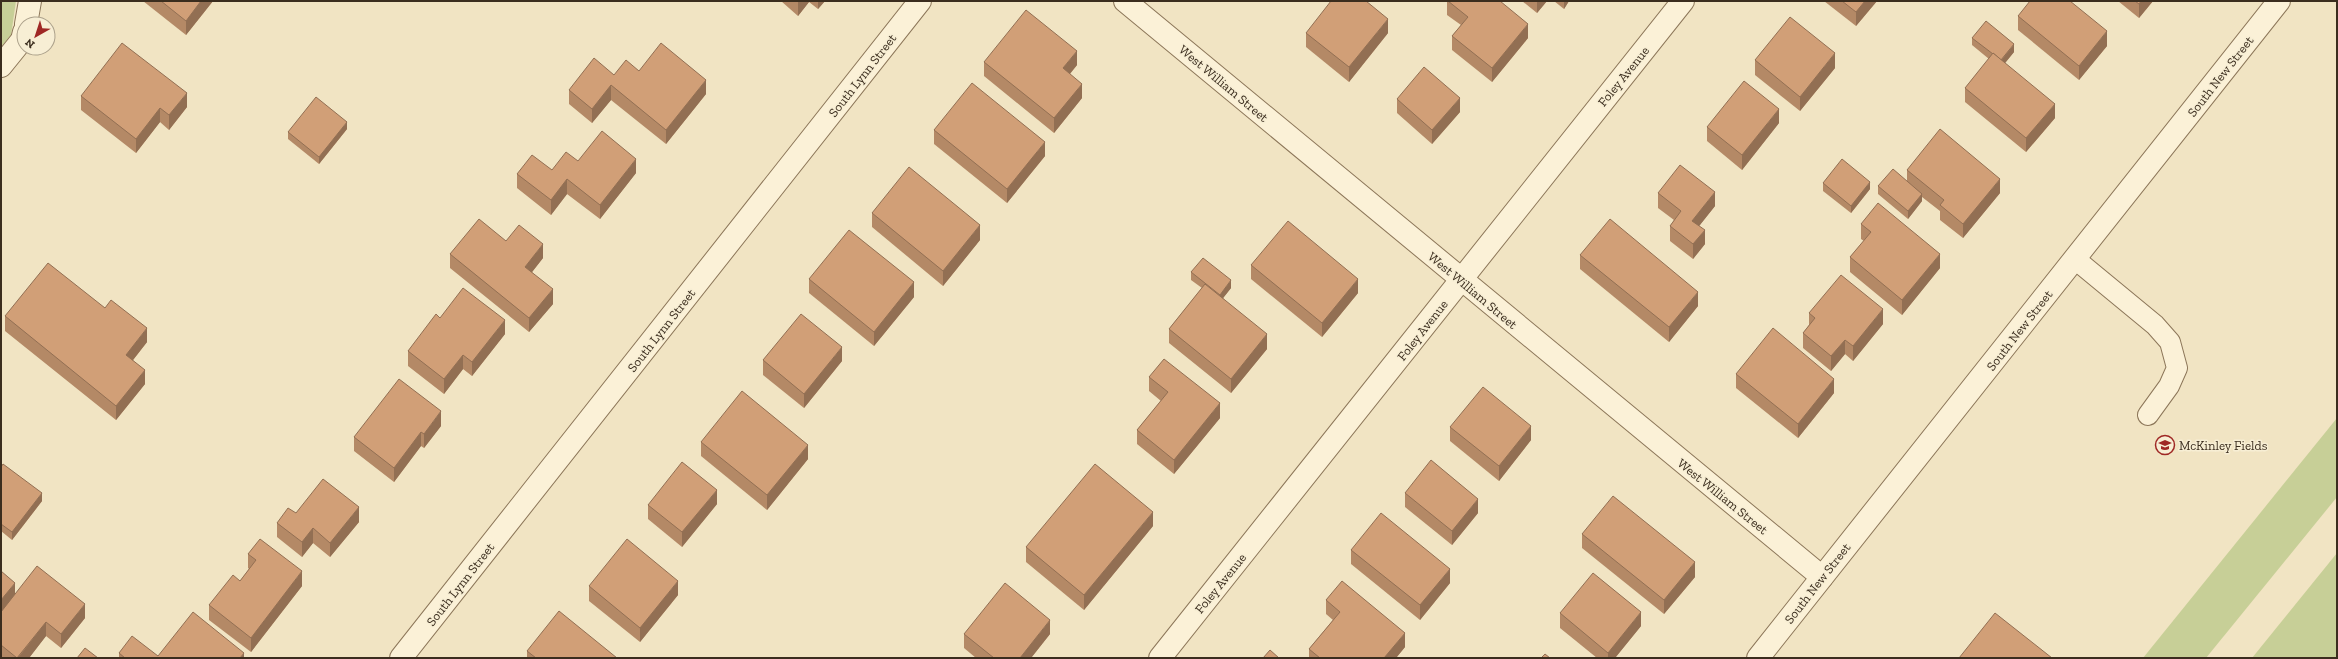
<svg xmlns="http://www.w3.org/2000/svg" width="2338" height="659" font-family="'Zilla Slab',serif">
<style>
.green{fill:#c7cf97}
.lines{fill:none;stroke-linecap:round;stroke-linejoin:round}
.lane-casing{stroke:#8c7659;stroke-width:22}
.street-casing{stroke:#8c7659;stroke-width:24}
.lane{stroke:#fbf1d7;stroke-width:20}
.street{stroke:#fbf1d7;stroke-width:22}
.wall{fill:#b48966}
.shaded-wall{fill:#926f53}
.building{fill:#d19f77;stroke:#926f53}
.labels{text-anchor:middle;stroke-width:3;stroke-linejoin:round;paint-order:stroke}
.street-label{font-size:13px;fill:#3b2d1e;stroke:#f7eed4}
.poi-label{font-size:13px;fill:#3b2d1e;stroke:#f7eed4;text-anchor:start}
</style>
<rect width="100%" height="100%" fill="#f1e4c3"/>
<!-- green -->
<g class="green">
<polygon points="1,1 16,1 11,35 1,47"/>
<polygon points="2337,418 2337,497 2206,658 2143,658"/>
<polygon points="2337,553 2337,658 2252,658"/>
</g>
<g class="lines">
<defs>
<polyline id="lane" points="2075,259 2155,325 2170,342 2177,368 2169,386 2148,415"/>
<g id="street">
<polyline points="1125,1 1822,577"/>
<polyline points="26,24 30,1"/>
<polyline points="1,66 22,40 24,32"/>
<polyline points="401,658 920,1"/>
<polyline points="1160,658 1683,1"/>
<polyline points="1758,658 2279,1"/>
</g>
</defs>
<!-- lane casing -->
<use href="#lane" class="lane-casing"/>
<!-- street casing -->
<use href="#street" class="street-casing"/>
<!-- lane -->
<use href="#lane" class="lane"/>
<!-- street -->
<use href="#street" class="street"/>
</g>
<!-- wall -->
<g class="wall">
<polygon points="143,1 213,1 186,35"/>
<polygon points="781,1 825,1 818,9 809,2 798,16"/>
<polygon points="1447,1 1500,1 1528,38 1492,82 1452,50 1452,36 1461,25 1447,15"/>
<polygon points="1522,1 1547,1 1537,13"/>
<polygon points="1554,1 1569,1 1564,9"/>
<polygon points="1824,1 1877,1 1856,26"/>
<polygon points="2118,1 2153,1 2139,18"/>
<polygon points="2018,16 2107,46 2079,80 2018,30"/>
<polygon points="1306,33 1388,33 1349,82 1306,47"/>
<polygon points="1972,38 2014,52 2005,63 2055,118 2026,152 1965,102 1965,88 1989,59 1972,45"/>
<polygon points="1755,60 1835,68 1800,111 1755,75"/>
<polygon points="984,62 1077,65 1070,74 1082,98 1054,133 984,76"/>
<polygon points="639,71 706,94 666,144 611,100 592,123 569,104 569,90 614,75"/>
<polygon points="81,96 187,107 169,130 160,122 136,153 81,110"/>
<polygon points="1397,99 1460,112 1432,144 1397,113"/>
<polygon points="1779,123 1742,170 1707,141 1707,127"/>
<polygon points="347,129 319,164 288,139 288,132"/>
<polygon points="934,130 1045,156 1007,203 934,144"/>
<polygon points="578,161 636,173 600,219 567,194 551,215 517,188 517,174 552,170"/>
<polygon points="1907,170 2000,193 1963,238 1940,220 1940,211 1922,197 1922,201 1908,219 1878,194 1878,186 1907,181"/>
<polygon points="1823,183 1870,189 1851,213 1823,191"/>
<polygon points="1658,193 1715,206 1699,226 1705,244 1693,259 1670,241 1670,226 1674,220 1658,208"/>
<polygon points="872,213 980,240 943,286 872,227"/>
<polygon points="1861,224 1940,268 1902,315 1850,272 1850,257 1864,241 1861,239"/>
<polygon points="506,241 543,258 532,272 553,304 529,332 450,268 450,254"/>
<polygon points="1580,255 1698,306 1669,342 1580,269"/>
<polygon points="1251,265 1358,293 1322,337 1251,279"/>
<polygon points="1191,272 1231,288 1223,298 1267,349 1231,393 1169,343 1169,329 1202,288 1191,280"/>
<polygon points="809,279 914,297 874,346 809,293"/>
<polygon points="1809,313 1883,324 1853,361 1845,354 1831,371 1803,348 1803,333 1809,325"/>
<polygon points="5,316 147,342 133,360 145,384 116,420 5,331"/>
<polygon points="440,318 505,334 472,376 463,369 444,394 408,366 408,351"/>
<polygon points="763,360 842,361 804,408 763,375"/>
<polygon points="1736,374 1834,393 1798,438 1736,388"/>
<polygon points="1149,377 1220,418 1174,474 1137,444 1137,430 1161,401 1149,391"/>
<polygon points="441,426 424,448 421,446 394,482 354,451 354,437"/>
<polygon points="1450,427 1531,440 1499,481 1450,441"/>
<polygon points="701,442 808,459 767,510 701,456"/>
<polygon points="1,467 42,501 12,540 1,531"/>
<polygon points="1405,493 1478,513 1452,545 1405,507"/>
<polygon points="717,504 682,547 648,519 648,505"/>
<polygon points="296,513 359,522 330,557 313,543 302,557 277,537 277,523"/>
<polygon points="1153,526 1084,610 1026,562 1026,547"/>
<polygon points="1582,534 1695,577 1664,614 1582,548"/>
<polygon points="1351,550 1450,583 1420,620 1351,564"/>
<polygon points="248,554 302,586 251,652 209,620 209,605 240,581 249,569 248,568"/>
<polygon points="1,571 15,595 85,618 61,648 46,636 29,658 1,658"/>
<polygon points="589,586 678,595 640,642 589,601"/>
<polygon points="1326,600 1405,647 1396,658 1309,658 1309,649 1333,620 1326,614"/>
<polygon points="1560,613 1641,626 1615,658 1597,658 1560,628"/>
<polygon points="964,634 1050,634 1031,658 976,658 964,648"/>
<polygon points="527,651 617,658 527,658"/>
<polygon points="119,653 158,656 244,658 119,658"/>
</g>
<!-- shaded-wall -->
<g class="shaded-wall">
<polygon points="201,1 213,1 186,35 186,21"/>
<polygon points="798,1 809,1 809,2 798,16"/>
<polygon points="818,1 825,1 818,9"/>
<polygon points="1537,1 1547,1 1537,13"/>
<polygon points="1564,1 1569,1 1564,9"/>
<polygon points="1865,1 1877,1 1856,26 1856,12"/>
<polygon points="2141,1 2153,1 2139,18 2139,4"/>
<polygon points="1388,19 1388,33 1349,82 1349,67"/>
<polygon points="1528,24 1528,38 1492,82 1492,68"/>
<polygon points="2107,31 2107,46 2079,80 2079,66"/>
<polygon points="2014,44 2014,52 2001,68 2001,61"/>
<polygon points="1077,51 1077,65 1063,82 1063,68"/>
<polygon points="1835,53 1835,68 1800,111 1800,97"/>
<polygon points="706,80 706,94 666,144 666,130"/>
<polygon points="1082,84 1082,98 1054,133 1054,118"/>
<polygon points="611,85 611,100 592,123 592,109"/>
<polygon points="187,93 187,107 169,130 169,115"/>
<polygon points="1460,98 1460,112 1432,144 1432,130"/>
<polygon points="2055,104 2055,118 2026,152 2026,138"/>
<polygon points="160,108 160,122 136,153 136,139"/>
<polygon points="1779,109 1779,123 1742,170 1742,155"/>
<polygon points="347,122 347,129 319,164 319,157"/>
<polygon points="1045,142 1045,156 1007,203 1007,189"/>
<polygon points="636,159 636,173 600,219 600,205"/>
<polygon points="567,179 567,194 551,215 551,200"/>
<polygon points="2000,179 2000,193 1963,238 1963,224"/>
<polygon points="1870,182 1870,189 1851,213 1851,206"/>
<polygon points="1715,192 1715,206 1692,235 1692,221"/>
<polygon points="1922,194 1922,201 1908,219 1908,211"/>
<polygon points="980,225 980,240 943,286 943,271"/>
<polygon points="1705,230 1705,244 1693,259 1693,244"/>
<polygon points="543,244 543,258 525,281 525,267"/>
<polygon points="1940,254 1940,268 1902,315 1902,300"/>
<polygon points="1358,279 1358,293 1322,337 1322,323"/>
<polygon points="1231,280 1231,288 1220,302 1220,295"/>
<polygon points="914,282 914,297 874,346 874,332"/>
<polygon points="553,289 553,304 529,332 529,318"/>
<polygon points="1698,292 1698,306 1669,342 1669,327"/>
<polygon points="1883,309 1883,324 1853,361 1853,346"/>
<polygon points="505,320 505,334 472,376 472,362"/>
<polygon points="147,328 147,342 126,369 126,355"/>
<polygon points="1267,334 1267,349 1231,393 1231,379"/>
<polygon points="1845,340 1845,354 1831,371 1831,356"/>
<polygon points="842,347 842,361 804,408 804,394"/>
<polygon points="463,355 463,369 444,394 444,379"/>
<polygon points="145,370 145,384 116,420 116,406"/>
<polygon points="1834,379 1834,393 1798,438 1798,424"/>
<polygon points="1220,403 1220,418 1174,474 1174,460"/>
<polygon points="441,411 441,426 424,448 424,434"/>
<polygon points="1531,426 1531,440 1499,481 1499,466"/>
<polygon points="421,432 421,446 394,482 394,468"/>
<polygon points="808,445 808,459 767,510 767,495"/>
<polygon points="717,490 717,504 682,547 682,532"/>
<polygon points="42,493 42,501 12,540 12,532"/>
<polygon points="1478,499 1478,513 1452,545 1452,531"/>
<polygon points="359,507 359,522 330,557 330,543"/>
<polygon points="1153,512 1153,526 1084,610 1084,595"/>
<polygon points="313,528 313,543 302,557 302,542"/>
<polygon points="1695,562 1695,577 1664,614 1664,600"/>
<polygon points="1450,569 1450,583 1420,620 1420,605"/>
<polygon points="302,571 302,586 251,652 251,638"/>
<polygon points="678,581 678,595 640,642 640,628"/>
<polygon points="15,583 15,597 1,615 1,600"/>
<polygon points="85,604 85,618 61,648 61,634"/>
<polygon points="1641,612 1641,626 1615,658 1608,658 1608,653"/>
<polygon points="1050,620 1050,634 1031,658 1020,658"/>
<polygon points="46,622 46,636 29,658 18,658"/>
<polygon points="1405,633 1405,647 1396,658 1384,658"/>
<polygon points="244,653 244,658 240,658"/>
</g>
<!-- building -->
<g class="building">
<polygon points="161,1 201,1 186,21"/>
<polygon points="1331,1 1366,1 1388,19 1349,67 1306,33"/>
<polygon points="1448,1 1500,1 1528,24 1492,68 1452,36 1468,17"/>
<polygon points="1842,1 1865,1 1856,12"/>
<polygon points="2030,1 2070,1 2107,31 2079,66 2018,16"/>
<polygon points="2135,1 2141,1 2139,4"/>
<polygon points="1026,10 1077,51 1063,68 1082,84 1054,118 984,62"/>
<polygon points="1790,17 1835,53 1800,97 1755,60"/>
<polygon points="1986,21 2014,44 2001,60 1993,53 1993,54 1972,38"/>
<polygon points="122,43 187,93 169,115 160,108 136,139 81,96"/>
<polygon points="661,43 706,80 666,130 611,85 592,109 569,90 594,58 614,75 626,60 639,71"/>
<polygon points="1993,53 2055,104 2026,138 1965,88"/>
<polygon points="1424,67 1460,98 1432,130 1397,99"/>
<polygon points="1744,81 1779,109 1742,155 1707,127"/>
<polygon points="972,83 1045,142 1007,189 934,130"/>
<polygon points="316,97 347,122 319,157 288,132"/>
<polygon points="1940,129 2000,179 1963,224 1940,205 1944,200 1907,170"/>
<polygon points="602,131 636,159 600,205 567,179 551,200 517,174 532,155 552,170 566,152 578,161"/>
<polygon points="1842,159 1870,182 1851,206 1823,183"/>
<polygon points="1680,165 1715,192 1692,221 1705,230 1693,244 1670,226 1681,211 1658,193"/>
<polygon points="909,167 980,225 943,271 872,213"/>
<polygon points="1893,169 1922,194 1908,211 1878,186"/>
<polygon points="1878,203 1940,254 1902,300 1850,257 1871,232 1861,224"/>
<polygon points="479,219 506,241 519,225 543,244 525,267 553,289 529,318 450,254"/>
<polygon points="1610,219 1698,292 1669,327 1580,255"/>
<polygon points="1288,221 1358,279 1322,323 1251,265"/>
<polygon points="849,230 914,282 874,332 809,279"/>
<polygon points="1203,258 1231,280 1220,295 1191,272"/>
<polygon points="48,263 105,308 111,300 147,328 126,355 145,370 116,406 5,316"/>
<polygon points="1841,275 1883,309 1853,346 1845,340 1831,356 1803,333 1815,318 1809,313"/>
<polygon points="1205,284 1267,334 1231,379 1169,329"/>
<polygon points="463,288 505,320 472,362 463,355 444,379 408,351 436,314 440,318"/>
<polygon points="801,314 842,347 804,394 763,360"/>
<polygon points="1773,328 1834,379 1798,424 1736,374"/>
<polygon points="1164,359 1220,403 1174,460 1137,430 1168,392 1149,377"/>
<polygon points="399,379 441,411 424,434 421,432 394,468 354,437"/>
<polygon points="1483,387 1531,426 1499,466 1450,427"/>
<polygon points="742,391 808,445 767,495 701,442"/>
<polygon points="1431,460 1478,499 1452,531 1405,493"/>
<polygon points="682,462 717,490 682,532 648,505"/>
<polygon points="3,464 42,493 12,532 1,524 1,467"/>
<polygon points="1095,464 1153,512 1084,595 1026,547"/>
<polygon points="323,479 359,507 330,543 313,528 302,542 277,523 288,508 296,513"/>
<polygon points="1613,496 1695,562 1664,600 1582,534"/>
<polygon points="1381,513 1450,569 1420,605 1351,550"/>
<polygon points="260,539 302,571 251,638 209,605 233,575 240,581 256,560 248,554"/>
<polygon points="627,539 678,581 640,628 589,586"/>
<polygon points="37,566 85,604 61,634 46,622 17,658 1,645 1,612"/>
<polygon points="1,571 15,583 1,600"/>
<polygon points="1593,573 1641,612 1608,653 1560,613"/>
<polygon points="1342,581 1405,633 1384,658 1320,658 1309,649 1340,612 1326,600"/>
<polygon points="1005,583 1050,620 1020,658 994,658 964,634"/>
<polygon points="559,611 617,658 536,658 527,651"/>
<polygon points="193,612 244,653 240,658 125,658 119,653 132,636 158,656"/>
<polygon points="1995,613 2052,658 1959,658"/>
<polygon points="85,648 98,658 77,658"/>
<polygon points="1270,650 1279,658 1263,658"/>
<polygon points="1545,654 1550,658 1541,658"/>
</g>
<!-- icons -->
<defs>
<symbol id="school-ring" viewBox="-11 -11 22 22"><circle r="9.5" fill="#f7eed4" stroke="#9f2825" stroke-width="1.5"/><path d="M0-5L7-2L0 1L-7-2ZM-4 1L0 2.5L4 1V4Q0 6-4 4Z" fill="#9f2825"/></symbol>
</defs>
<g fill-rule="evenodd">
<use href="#school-ring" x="2154" y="434" width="22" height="22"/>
</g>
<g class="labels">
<!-- street labels -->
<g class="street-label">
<text transform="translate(862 75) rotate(-52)" y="5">South Lynn Street</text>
<text transform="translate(1623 76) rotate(-51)" y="5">Foley Avenue</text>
<text transform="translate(2220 76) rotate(-52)" y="5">South New Street</text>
<text transform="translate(1224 83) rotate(40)" y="5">West William Street</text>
<text transform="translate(1473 290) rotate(40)" y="5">West William Street</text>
<text transform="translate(661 330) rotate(-52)" y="5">South Lynn Street</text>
<text transform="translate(1422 330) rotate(-52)" y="5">Foley Avenue</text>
<text transform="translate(2019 330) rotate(-52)" y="5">South New Street</text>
<text transform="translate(1723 496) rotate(39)" y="5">West William Street</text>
<text transform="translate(1220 583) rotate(-51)" y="5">Foley Avenue</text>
<text transform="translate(1817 583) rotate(-52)" y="5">South New Street</text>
<text transform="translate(460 584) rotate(-52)" y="5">South Lynn Street</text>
</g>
<!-- poi labels -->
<g class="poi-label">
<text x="2179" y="450">McKinley Fields</text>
</g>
</g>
<!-- border -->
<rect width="2338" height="659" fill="none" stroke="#3b2d1e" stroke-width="4"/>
<!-- north arrow -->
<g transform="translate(36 36) rotate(219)"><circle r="19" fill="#f7eed4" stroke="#aca18b"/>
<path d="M0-3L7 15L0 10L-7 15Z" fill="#9f2825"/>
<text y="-6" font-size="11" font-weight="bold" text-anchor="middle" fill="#3b2d1e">N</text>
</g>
</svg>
